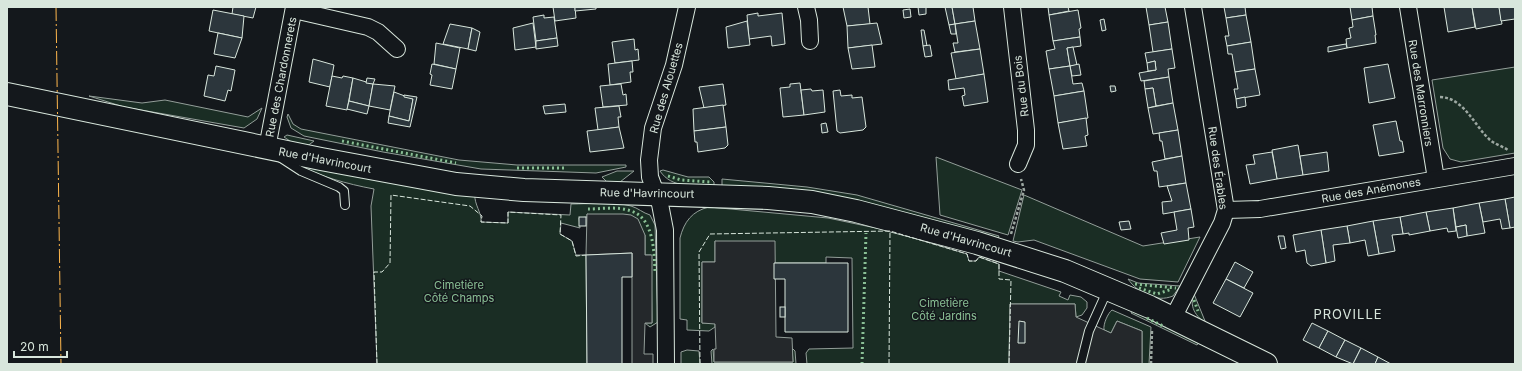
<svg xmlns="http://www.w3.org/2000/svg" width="1522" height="371" font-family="Inter,sans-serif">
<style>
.green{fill:#1a2d24;stroke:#939e99}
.parking{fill:#24282b;stroke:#939e99}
.building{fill:#2c363c;stroke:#d8e6dc}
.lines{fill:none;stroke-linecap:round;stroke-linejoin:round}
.lane-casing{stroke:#d8e6dc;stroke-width:10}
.street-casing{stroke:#d8e6dc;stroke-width:18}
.secondary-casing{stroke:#d8e6dc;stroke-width:24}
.path{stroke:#9da8a2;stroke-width:2.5;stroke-dasharray:3 2;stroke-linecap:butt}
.lane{stroke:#14181c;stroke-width:8}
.street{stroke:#14181c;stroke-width:16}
.secondary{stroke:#14181c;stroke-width:22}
.hedge{stroke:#8ac095;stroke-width:3;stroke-dasharray:2 3;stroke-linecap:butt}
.fence{stroke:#d8e6dc;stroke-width:1;stroke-dasharray:5 2;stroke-linecap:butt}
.power{stroke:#ffb74d;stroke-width:1;stroke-dasharray:14 3 2 3;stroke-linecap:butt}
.labels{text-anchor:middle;stroke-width:3;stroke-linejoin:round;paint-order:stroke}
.street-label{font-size:11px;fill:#d8e6dc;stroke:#14181c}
.park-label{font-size:11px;fill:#8ac095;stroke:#14181c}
.quarter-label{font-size:13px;letter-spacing:1px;fill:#d8e6dc;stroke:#14181c}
</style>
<rect width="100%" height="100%" fill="#14181c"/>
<!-- green -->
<g class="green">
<polygon points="1515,67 1515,153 1461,162 1450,159 1443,148 1432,80"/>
<polygon points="89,96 142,103 165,100 248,117 262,108 257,119 244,128 124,107"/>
<polygon points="288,114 293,124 301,129 459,160 517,165 626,165 626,167 596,173 481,169 383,152 304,136 291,128 287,117"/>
<polygon points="287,135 314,141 306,147 293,143 284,137"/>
<polygon points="936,157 1022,190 1008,235 940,215"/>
<path d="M294 164 475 195C474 204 482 213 481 222L508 223V212L570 215 571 204C590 204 612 201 631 206 638 208 643 213 650 215L655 225 658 322 650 327 645 323H652L651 255H645V235L587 214V217L579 218 580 228 561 223 560 234 572 241 576 255H586L587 364H377L371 206 374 189C347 184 319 176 294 164Z"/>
<path d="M663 170 688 177H709L714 182V186C694 185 672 189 660 171Z"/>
<polygon points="617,171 634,171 620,182 608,183 602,177"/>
<polygon points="722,179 807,187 857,195 999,236 997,241 722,187"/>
<polygon points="1024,195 1143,246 1200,237 1178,282 1140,279 1034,240 1018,242 1013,241"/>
<path d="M709 207 828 218 890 231 967 254 969 261H976L979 257 999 264V271L1061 292 1059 296 1068 300 1070 295 1081 297 1087 302V308L1082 315 1076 317 1075 304H1010L1009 364H807L806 353 809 349 853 348 852 258 826 257V263H774L715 241V262H702V323H715V327L709 331 687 330V320L680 319V238C684 222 692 211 709 207Z"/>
<path d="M1128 279 1138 283 1180 286 1173 296C1156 303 1138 293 1128 279Z"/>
<path d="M1194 294 1205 321 1209 325C1198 319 1188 308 1194 294Z"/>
<polygon points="1134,308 1200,341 1197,345 1131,313"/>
<path d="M1112 310 1151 327 1149 364H1142V331L1117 321 1111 333 1104 330C1103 324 1108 313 1112 310Z"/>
<polygon points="792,348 795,351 796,364 712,364 711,351 713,349 714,362 793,362"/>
<polygon points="687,350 699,351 700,364 681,364 681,352"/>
</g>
<!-- parking -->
<g class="parking">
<polygon points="587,214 623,214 631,215 638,219 645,235 645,255 652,255 652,323 645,323 644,354 653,354 653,364 632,364 632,253 586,255"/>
<polygon points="715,241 775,241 776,337 792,338 793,362 714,362 714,349 716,349 715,324 702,323 702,262 715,262"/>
<polygon points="1010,304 1075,304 1076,317 1111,333 1117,321 1142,331 1142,364 1009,364"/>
</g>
<!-- building -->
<g class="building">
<polygon points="233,7 258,7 256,7 253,18 232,14"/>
<polygon points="553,7 575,7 576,18 555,21"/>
<polygon points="575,7 596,7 596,9 575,11"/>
<polygon points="843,7 868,7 870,24 847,26"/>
<polygon points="918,7 926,7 926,14 919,15"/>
<polygon points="945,7 952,7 955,24 949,25"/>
<polygon points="952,7 973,7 975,21 955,24"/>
<polygon points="1048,7 1068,7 1069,11 1049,15"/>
<polygon points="1146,7 1165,7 1168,22 1149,25"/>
<polygon points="1224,7 1245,7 1246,15 1226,18"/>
<polygon points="1350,7 1372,7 1373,16 1352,20"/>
<polygon points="1444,7 1472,7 1475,27 1448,32"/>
<polygon points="1472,7 1499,7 1502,24 1476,29"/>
<polygon points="1499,7 1515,7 1515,19 1501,21"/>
<polygon points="910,9 911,17 904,18 903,10"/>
<polygon points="213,10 244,16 242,38 209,31"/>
<polygon points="1078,10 1081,28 1079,29 1080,37 1053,41 1049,15"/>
<polygon points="758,13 758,16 782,13 785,44 772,46 771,36 749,39 747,15"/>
<polygon points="544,15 544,18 554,17 557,38 536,41 533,17"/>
<polygon points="1246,15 1251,42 1227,46 1225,36 1229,36 1226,18"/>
<polygon points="1373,16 1376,35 1375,35 1376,43 1347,48 1346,39 1351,38 1349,28 1353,27 1352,20"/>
<polygon points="1104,19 1106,30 1102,31 1100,20"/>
<polygon points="747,21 750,45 728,48 726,27"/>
<polygon points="975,21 980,49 955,52 953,43 958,43 955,24"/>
<polygon points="1168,22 1172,49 1153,52 1149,25"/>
<polygon points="533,23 536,47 515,50 513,28"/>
<polygon points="877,23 882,44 848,48 847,26"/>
<polygon points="450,24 472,28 468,49 443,44"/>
<polygon points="955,24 956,34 951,34 949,25"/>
<polygon points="472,28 480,32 476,51 468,49"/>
<polygon points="921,30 924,30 927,46 923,46"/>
<polygon points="218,33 242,38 235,58 214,54"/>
<polygon points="1080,37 1081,46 1067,48 1070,66 1049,69 1046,51 1055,49 1053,41"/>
<polygon points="557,38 558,46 536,49 536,41"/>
<polygon points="634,39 635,50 638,49 639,60 615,63 612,42"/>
<polygon points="1251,42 1255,69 1235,72 1232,54 1228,54 1227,46"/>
<polygon points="436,43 460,48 456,69 434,64"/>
<polygon points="1346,44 1347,48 1328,52 1328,47"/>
<polygon points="872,45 875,67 852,69 848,48"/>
<polygon points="930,45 932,56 925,57 923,46"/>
<polygon points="1073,47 1077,65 1070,66 1067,48"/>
<polygon points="980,49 984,74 956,79 951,53"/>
<polygon points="1172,49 1175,68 1168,69 1169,77 1141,81 1139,73 1156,70 1155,61 1147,63 1145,53"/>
<polygon points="313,59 334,65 330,87 309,82"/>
<polygon points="632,61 633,72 630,72 631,82 610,85 608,64"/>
<polygon points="1155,61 1156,70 1148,71 1147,63"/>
<polygon points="432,64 456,69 452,89 430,85 432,75 430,74"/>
<polygon points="1079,64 1081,75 1072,76 1070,66"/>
<polygon points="1388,64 1395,98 1369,103 1364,68"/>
<polygon points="216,66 235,70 231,91 228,90 225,101 204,96 208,75 214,76"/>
<polygon points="1070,66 1073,84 1082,83 1084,91 1054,96 1049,69"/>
<polygon points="1255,69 1260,95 1236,99 1234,89 1238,89 1235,72"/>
<polygon points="984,74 988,102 964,106 962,96 965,95 964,88 949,90 948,80"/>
<polygon points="332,76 342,78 343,76 353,78 347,110 326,106"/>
<polygon points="1169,77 1173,103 1156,106 1153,88 1145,89 1144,81"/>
<polygon points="353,78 373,84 369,106 349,101"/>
<polygon points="367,78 375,79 373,84 366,83"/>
<polygon points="800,83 804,115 783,117 780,88 790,87 790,84"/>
<polygon points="373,84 395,86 390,110 369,106"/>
<polygon points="621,84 623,95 626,94 627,105 603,107 600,86"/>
<polygon points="723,84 726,105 704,108 699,87"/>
<polygon points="1110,86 1115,86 1116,91 1111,92"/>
<polygon points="1153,88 1156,106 1148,108 1145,89"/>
<polygon points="811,89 812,91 823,90 825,112 804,115 801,90"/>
<polygon points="840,90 841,96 852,95 852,98 862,97 866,127 863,130 840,133 837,131 833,91"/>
<polygon points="1084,91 1088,118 1058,123 1054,96"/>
<polygon points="394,92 413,99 409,121 389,116"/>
<polygon points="404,95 417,97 410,127 388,123 389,116 409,121 413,99 404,97"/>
<polygon points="1245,97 1246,106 1237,108 1236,99"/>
<polygon points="349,101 369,106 367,114 347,109"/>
<polygon points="1173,103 1178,130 1153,134 1148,108"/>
<polygon points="565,104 566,112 545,114 543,106"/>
<polygon points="723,105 726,127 694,131 693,109"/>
<polygon points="619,106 621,117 618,117 619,127 598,130 595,108"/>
<polygon points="1086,118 1088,135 1085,136 1087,146 1063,149 1058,123"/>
<polygon points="1396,121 1400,141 1402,141 1404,152 1379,156 1373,125"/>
<polygon points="826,123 828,132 822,133 821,124"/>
<polygon points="619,127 624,148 590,152 587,131"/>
<polygon points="726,127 728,145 725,148 698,152 697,142 695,142 694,131"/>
<polygon points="1178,130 1182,156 1165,159 1162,141 1160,141 1159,133"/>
<polygon points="1298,145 1303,175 1277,179 1272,150"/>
<polygon points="1272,152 1277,179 1250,184 1246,165 1255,164 1253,155"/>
<polygon points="1327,152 1329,171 1303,175 1300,156"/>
<polygon points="1182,156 1186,183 1159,187 1157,171 1154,171 1152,162"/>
<polygon points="1186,183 1191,209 1163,214 1162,202 1172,201 1167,186"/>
<polygon points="1515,197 1515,227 1510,228 1505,199"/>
<polygon points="1505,199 1510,228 1502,229 1500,219 1483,222 1479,203"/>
<polygon points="1479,203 1485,233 1467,236 1466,225 1456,227 1453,208"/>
<polygon points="1453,208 1456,231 1448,232 1447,228 1430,231 1426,212"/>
<polygon points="1191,209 1194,227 1188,228 1189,240 1164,244 1161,233 1177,230 1174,212"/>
<polygon points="1426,212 1430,231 1409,235 1409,233 1403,234 1400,217"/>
<rect x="579" y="217" width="7" height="9"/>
<polygon points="1400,217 1403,234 1392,235 1395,251 1379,254 1373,221"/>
<polygon points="1129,221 1131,229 1121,230 1119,222"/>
<polygon points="1373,221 1379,254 1368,256 1365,240 1350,243 1347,226"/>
<polygon points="1466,225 1467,236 1458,238 1456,227"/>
<polygon points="1347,226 1350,243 1333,245 1335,261 1326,263 1321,230"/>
<polygon points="1321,230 1326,263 1311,266 1307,263 1305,250 1296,252 1293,235"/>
<polygon points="1278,236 1284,236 1286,248 1281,249"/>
<polygon points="632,253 632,277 622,277 622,364 587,364 586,255"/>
<polygon points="1235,262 1253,272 1244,288 1226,279"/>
<polygon points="774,263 848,263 848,332 785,332 785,279 774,279"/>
<polygon points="1226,279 1253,293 1240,317 1213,303"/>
<rect x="780" y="307" width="5" height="10"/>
<polygon points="1019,321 1025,322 1025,343 1018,343"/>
<polygon points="1312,323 1328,331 1319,348 1303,340"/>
<polygon points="1328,331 1345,340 1336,357 1319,348"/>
<polygon points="1345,340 1361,348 1353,364 1336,357"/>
<polygon points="1361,348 1378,357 1375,364 1353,364"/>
<polygon points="1378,357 1391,364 1375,364"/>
</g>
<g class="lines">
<defs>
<g id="lane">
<polyline points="281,158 301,171 339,187 344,191 345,205"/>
<polyline points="1081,363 1089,331 1108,289"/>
</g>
<g id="street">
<polyline points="806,7 809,20 810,41"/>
<polyline points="1012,7 1026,130 1026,145 1018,164"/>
<polyline points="1408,7 1436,179"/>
<polyline points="294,10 368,27 378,32 397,49"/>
<polyline points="267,148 294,7"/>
<polyline points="1226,210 1260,209 1515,166"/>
<polyline points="1173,318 1222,223 1226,210 1193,7"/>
<polyline points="666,364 665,230 660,204 650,177 649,160 653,128 674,65 687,7"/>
</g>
<polyline id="secondary" points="7,94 321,159 456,184 524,190 768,198 812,202 856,211 977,243 1065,271 1150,307 1266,364"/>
</defs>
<!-- lane casing -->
<use href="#lane" class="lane-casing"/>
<!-- street casing -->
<use href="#street" class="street-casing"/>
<!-- secondary casing -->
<use href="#secondary" class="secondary-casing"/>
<!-- path -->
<g class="path">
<path d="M1440 97C1464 98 1474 125 1489 139 1494 144 1502 146 1508 150"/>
<polyline points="1011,234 1024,190 1021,179"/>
<polyline points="1151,364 1152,330"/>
</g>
<!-- lane -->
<use href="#lane" class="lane"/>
<!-- street -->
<use href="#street" class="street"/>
<!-- secondary -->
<use href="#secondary" class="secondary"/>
<!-- hedge -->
<g class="hedge">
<polyline points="342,141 456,163"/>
<polyline points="517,168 564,168"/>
<polyline points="668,176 681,180 710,182"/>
<path d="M588 209C601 209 618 206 631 211 654 218 654 252 655 271"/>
<polyline points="1135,284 1176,288"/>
<polyline points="1139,288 1157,294 1172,289"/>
<polyline points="1194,300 1198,311"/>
<polyline points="1147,318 1165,327"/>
<polyline points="862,364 866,233"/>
</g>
<!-- fence -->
<g class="fence">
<polyline points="377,364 374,272 382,272 390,263 391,195 470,206 482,216 481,222 508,223 508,212 561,215 560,234 572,241 576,256 586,255"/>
<polyline points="700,364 699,252 710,234 890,231 967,254 969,261 976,261 979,257 999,264 999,279 1011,280 1009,364"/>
<polyline points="889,364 890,231"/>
</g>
<!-- power -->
<polyline class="power" points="56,7 61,364"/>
</g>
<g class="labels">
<!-- street labels -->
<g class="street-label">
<text transform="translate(281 77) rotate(-79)" y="4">Rue des Chardonnerets</text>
<text transform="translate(1021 86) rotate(-97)" y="4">Rue du Bois</text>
<text transform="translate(666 88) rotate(-74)" y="4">Rue des Alouettes</text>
<text transform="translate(1421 93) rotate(81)" y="4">Rue des Marronniers</text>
<text transform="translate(325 160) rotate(11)" y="4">Rue d'Havrincourt</text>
<text transform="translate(1218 168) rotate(82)" y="4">Rue des Érables</text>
<text transform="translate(1371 190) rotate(-10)" y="4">Rue des Anémones</text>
<text transform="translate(647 193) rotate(1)" y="4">Rue d'Havrincourt</text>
<text transform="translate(966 240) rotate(16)" y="4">Rue d'Havrincourt</text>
</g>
<!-- park labels -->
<g class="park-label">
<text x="459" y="289">Cimetière<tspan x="459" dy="13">Côté Champs</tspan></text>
<text x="944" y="307">Cimetière<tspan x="944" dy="13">Côté Jardins</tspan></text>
</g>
<!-- quarter labels -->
<g class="quarter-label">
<text x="1348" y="319">PROVILLE</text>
</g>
</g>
<!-- border -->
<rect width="1522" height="371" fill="none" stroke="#d8e6dc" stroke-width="16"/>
<!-- scale -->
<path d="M14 351v6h53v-6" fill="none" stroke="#d8e6dc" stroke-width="2"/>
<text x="20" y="351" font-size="12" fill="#d8e6dc" stroke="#14181c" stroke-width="3" paint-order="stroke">20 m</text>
</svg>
